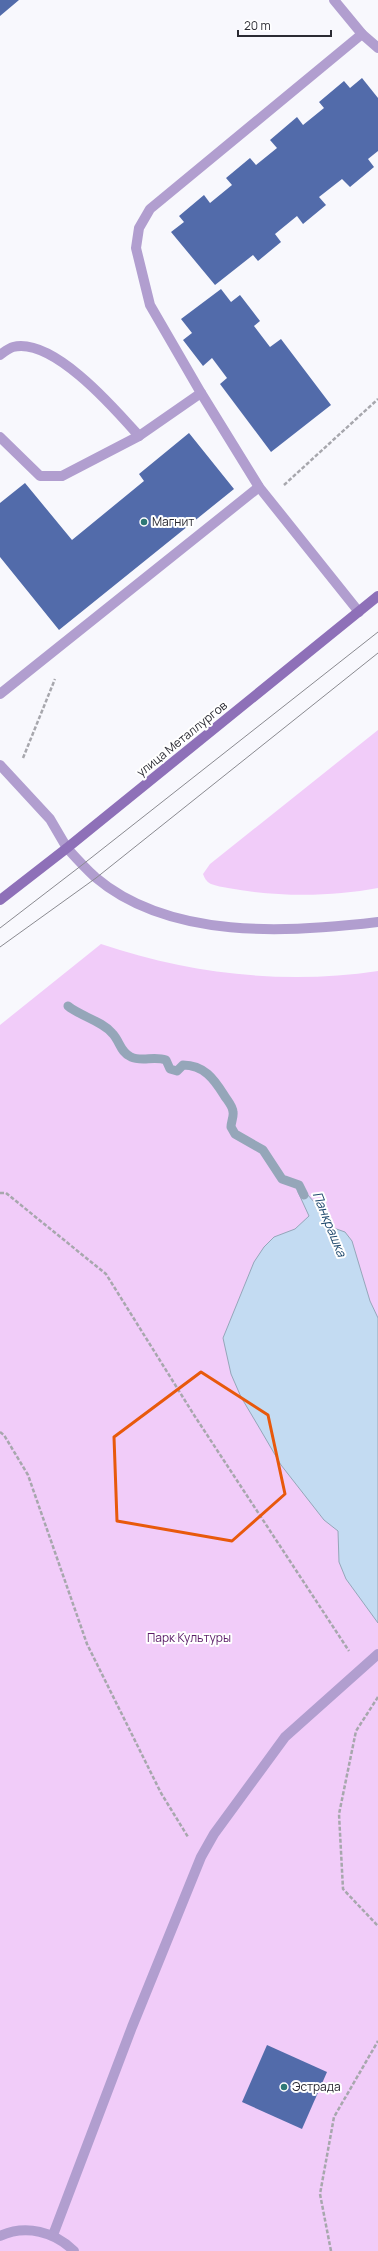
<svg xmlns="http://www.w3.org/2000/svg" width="378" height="2251" font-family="Manrope,sans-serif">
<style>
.green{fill:#f1ccf9}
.water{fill:#c3dbf2;stroke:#95a6b9}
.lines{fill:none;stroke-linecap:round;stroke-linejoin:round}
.stream{stroke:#95a6b9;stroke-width:9}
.building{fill:#526baa}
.path{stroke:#a7a7ad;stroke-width:2.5;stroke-dasharray:4 2;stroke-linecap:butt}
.service{stroke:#b19ecf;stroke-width:10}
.pedestrian{stroke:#b19ecf;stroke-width:10}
.minor{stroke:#b19ecf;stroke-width:10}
.secondary{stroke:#8e70b8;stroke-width:10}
.tram{stroke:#8a8a90;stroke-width:1}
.marked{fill:none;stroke:#e8590c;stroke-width:3;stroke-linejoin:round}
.poi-dot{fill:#2e7876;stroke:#fff;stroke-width:1.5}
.labels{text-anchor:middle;stroke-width:4;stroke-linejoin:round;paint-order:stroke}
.poi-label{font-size:12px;fill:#2b2b33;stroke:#fff;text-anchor:start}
.street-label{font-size:12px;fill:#2b2b33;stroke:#fff}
.park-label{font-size:12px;fill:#5a1c67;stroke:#fff}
.water-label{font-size:13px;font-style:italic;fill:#194469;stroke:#fff}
</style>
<rect width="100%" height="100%" fill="#f8f8fd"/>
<!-- green -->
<g class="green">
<path d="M378 730V888C331 897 276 897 228 888 223 887 216 886 211 884 206 881 205 879 203 874L210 864Z"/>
<path d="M101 944C190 974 285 985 378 971V2251H0V1025Z"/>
</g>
<!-- water -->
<polygon class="water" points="299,1185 315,1203 322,1219 328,1226 345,1232 352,1241 370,1301 378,1318 378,1623 346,1579 339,1562 338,1531 324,1520 281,1465 260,1429 241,1397 231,1374 223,1338 254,1262 264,1247 274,1237 295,1229 309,1216 298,1192"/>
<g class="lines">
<!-- stream -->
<path class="stream" d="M68 1006C80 1016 102 1021 112 1033 120 1041 120 1052 131 1057 141 1062 154 1056 166 1060L170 1069 177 1071 183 1065C204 1065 214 1079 224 1095 227 1100 233 1106 233 1112 234 1116 231 1122 231 1127L235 1134 263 1150 282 1179 299 1185 304 1195"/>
</g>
<!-- building -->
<g class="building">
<polygon points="0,0 19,0 0,16"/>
<polygon points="362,78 378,98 378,151 368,159 374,167 350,187 342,179 319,197 326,205 303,224 297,216 275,234 281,242 258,261 253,255 215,285 171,232 184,222 179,216 204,195 210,203 232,185 226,178 250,158 256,165 277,148 270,140 297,117 303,125 324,108 319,102 344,81 350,88"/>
<polygon points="221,289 231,302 240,295 260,321 254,326 270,347 281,339 331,405 271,452 220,384 227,378 212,358 203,366 183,340 192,333 181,319"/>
<polygon points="189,433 234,489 59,630 0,557 0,503 25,483 72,540 144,481 139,474"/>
<polygon points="267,2045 327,2072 302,2129 242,2102"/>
</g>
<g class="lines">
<!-- path -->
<g class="path">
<polyline points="284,485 378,399"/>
<polyline points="23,758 55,679"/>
<polyline points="0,1193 6,1193 106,1274 194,1415 349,1651"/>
<polyline points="0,1432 4,1435 28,1475 87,1644 161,1793 188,1837"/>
<polyline points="378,1697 356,1731 339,1814 343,1889 378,1926"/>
<polyline points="331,2251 320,2194 334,2117 378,2041"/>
</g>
<!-- service -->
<g class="service">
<polyline points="334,0 362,34 150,209 139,228 136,248 150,305 201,393 259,487 359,612"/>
<polyline points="362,34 378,48"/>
<path d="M0 355C4 352 9 348 13 347 53 337 115 409 139 436"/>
<polyline points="0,437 40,476 62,476 139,436 201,393"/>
<polyline points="0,694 259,487"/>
<path d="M67 848C76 858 85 868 95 877 169 940 288 933 378 922"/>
</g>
<!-- pedestrian -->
<g class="pedestrian">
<polyline points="53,2235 132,2027 201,1857 214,1834 285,1737 378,1654"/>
<path d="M0 2236C26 2224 55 2232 74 2251"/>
</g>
<!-- minor -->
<polyline class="minor" points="0,765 50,819 67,848"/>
<!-- secondary -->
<polyline class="secondary" points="0,900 67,848 378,596"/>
<!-- tram -->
<g class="tram">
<polyline points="0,928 82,865 378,632"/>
<polyline points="0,947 96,878 378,653"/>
</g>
</g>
<!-- marked area -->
<path class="marked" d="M201 1372 268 1415 285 1494 232 1541 117 1521 114 1437Z"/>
<!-- markers -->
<g class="poi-dot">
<circle cx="144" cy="522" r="4"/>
<circle cx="284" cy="2087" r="4"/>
</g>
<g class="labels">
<!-- poi labels -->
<g class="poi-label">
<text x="152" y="526">Магнит</text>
<text x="292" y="2091">Эстрада</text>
</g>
<!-- street labels -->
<g class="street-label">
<text transform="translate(182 739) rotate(-39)" y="4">улица Металлургов</text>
</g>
<!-- park labels -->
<g class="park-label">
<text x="189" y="1642">Парк Культуры</text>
</g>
<!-- water labels -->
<g class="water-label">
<text transform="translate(330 1224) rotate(68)" y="5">Панкрашка</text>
</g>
</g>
<!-- scale -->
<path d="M238 30v6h93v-6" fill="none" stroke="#2b2b33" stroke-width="2"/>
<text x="244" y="30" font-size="12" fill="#2b2b33" stroke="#ffffff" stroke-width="3" paint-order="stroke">20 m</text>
</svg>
